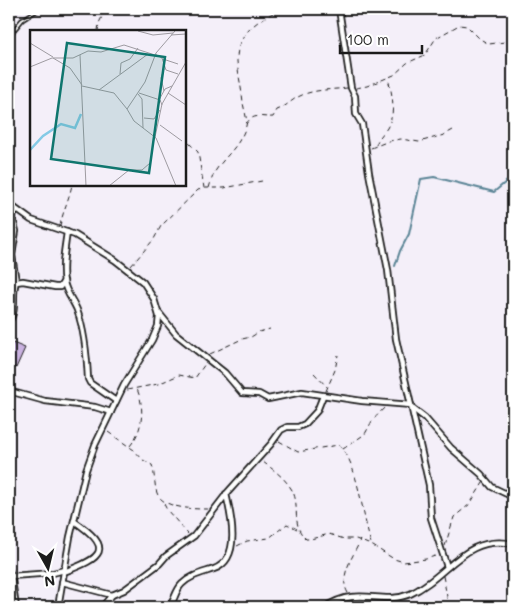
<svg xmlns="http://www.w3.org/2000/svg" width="522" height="616" font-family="Mali,sans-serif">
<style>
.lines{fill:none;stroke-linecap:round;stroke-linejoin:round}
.stream{stroke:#5a8495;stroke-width:2}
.building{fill:#c9b1e0;stroke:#1c1c1c}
.lane-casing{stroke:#1c1c1c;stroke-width:5.5}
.street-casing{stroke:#1c1c1c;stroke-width:8}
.path{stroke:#1c1c1c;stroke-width:1;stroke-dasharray:5 4;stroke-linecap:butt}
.lane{stroke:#fff;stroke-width:2}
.street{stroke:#fff;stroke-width:4.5}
.inset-river{fill:none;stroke:#84cae6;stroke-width:2.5}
.inset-road{fill:none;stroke:#9e9ba1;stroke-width:1}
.view{fill:#0f766e;fill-opacity:0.15;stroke:#0f766e;stroke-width:2.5}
.inset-edge{fill:none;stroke:#1c1c1c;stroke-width:2.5}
</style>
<rect width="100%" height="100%" fill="#f4eff9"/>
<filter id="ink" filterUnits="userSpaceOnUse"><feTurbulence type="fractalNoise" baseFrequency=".02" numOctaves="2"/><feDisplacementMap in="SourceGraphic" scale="10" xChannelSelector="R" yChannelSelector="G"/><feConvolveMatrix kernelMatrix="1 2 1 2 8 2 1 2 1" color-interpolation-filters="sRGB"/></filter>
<g filter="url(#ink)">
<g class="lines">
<!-- stream -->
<polyline class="stream" points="395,266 400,251 409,234 421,179 434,177 494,192 513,176"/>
</g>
<!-- building -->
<polygon class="building" points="13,343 25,348 16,368 9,365 9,353"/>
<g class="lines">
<defs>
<polyline id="lane" points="9,36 22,20 39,9"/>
<g id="street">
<polyline points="339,9 351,88 355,96 356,114 362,124 369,173 388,270 396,339 429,485 431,518 447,567"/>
<polyline points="9,204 31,220 75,235 115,260 143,282 154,299 159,316 158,326 152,340 124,385 95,445 86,470 70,537 58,607"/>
<polyline points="11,212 16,231 12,255 16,282"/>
<path d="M67 232C65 248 61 266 64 282 66 293 73 300 77 310 85 332 87 356 88 379L90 383 116 401"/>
<polyline points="159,313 176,334 225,373 242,393 259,394 268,399 302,392 362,401 411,405"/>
<path d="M9 321C18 310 11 295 16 282L23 281 55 287H60L64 281"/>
<polyline points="9,391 45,401 95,407 111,412"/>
<polyline points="412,408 425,418 451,448 481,474 492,487 513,497"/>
<polyline points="9,571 12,580 16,607"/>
<path d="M64 572C102 558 115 549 74 521"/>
<polyline points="11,576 53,573 64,570"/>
<polyline points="62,582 112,595"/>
<polyline points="102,607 112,595 124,590 159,564 166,556 194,536 228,492 271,444 281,430 287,427 298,427 305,424 317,411 323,396"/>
<path d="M169 607C175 600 175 591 182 584 191 575 203 573 214 569 242 559 231 515 226 494"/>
<path d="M325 607C359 585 381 606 410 594 448 577 464 534 513 544"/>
</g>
</defs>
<!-- lane casing -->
<use href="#lane" class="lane-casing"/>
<!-- street casing -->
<use href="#street" class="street-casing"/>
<!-- path -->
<g class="path">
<polyline points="305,9 315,11 328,9"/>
<polyline points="98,31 99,23 103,15 100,9"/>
<polyline points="356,88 367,86 394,75 407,63 425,55 436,38 459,25 467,26 480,39 489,44 513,41"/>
<path d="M246 124C254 112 262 118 273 117L277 110C286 107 291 100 300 96 314 89 332 90 347 88"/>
<polyline points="189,143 198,152 204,188"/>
<path d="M376 145C378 138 383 134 387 128 396 112 393 96 388 79"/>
<polyline points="371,148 389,141 401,139 419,142 444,135 453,130"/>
<path d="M209 188C211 182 212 176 216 170 226 155 240 146 246 126 248 119 244 110 243 103 242 89 238 75 237 61 236 33 260 18 282 9"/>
<path d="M60 226C63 211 69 199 72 185"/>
<polyline points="131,266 154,239 161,226 198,190 205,188 224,188 262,181"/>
<polyline points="210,354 242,339 251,337 259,332 270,329"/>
<polyline points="314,373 327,387"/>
<polyline points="127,390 158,384 179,375 195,378 205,364"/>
<polyline points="326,391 335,370 338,355"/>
<path d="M108 432 134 450 143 460 152 465C155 474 154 484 157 493 163 509 194 509 208 509"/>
<path d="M279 441 298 452 338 445C358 458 363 523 372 546"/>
<path d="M130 446C143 430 145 408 137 389"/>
<polyline points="343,449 365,434 372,421 385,407"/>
<path d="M263 462C274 470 285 478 292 490 301 506 290 524 306 539H311L329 534 344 539H356L373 546 394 559 404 562 426 559 438 555"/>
<polyline points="164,504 167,510 188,534"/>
<polyline points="237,546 247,541 269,538 287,524 297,529"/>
<polyline points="445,546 454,517 470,504 483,483"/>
<polyline points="443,576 449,607"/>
<path d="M348 593C338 577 353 557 360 541"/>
<polyline points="386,607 387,603"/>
</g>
<!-- lane -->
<use href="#lane" class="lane"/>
<!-- street -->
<use href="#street" class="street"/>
</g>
</g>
<!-- overview -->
<g transform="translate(30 30)">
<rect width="156" height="156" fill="#f4eff9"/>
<path class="inset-river" d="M0 120 13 106 31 94 45 98 51 84"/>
<path class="inset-road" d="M108 1 123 5 143 3M145 1 126 23 115 52 97 79 104 91 126 108 146 156M141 5 156 4M0 13 23 27M125 24 132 28 136 40 148 44M50 25 56 156M23 28 40 38 52 55M133 29 148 34M0 37 22 28H43L58 21 71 22 94 15 125 25M134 39 131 48 134 61M90 44 91 33 100 29 108 18M52 56 84 63 97 79M69 60 118 24M109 63 130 70 132 75M138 63 156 75M108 64 112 69 113 98M129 70 135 59 142 56M114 88 124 89 130 80M130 95 152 111M125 107 132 74 156 32M79 156 99 140H112L120 133"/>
<path class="view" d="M37 13 135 27 119 143 21 129Z"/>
<rect width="156" height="156" class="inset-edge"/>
</g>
<!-- margin -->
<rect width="522" height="616" fill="none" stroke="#fff" stroke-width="30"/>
<rect x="15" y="15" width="492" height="586" fill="none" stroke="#1c1c1c" stroke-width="2" filter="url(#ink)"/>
<!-- north arrow -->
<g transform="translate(48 568) rotate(172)" stroke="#ffffff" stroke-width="4" paint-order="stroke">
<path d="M0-4L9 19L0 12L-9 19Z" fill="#1c1c1c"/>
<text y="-8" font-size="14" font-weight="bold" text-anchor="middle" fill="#1c1c1c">N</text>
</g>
<!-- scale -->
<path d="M340 45v8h82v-8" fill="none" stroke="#1c1c1c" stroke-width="2.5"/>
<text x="347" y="45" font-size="15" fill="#1c1c1c" stroke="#ffffff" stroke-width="4" paint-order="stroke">100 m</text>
</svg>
